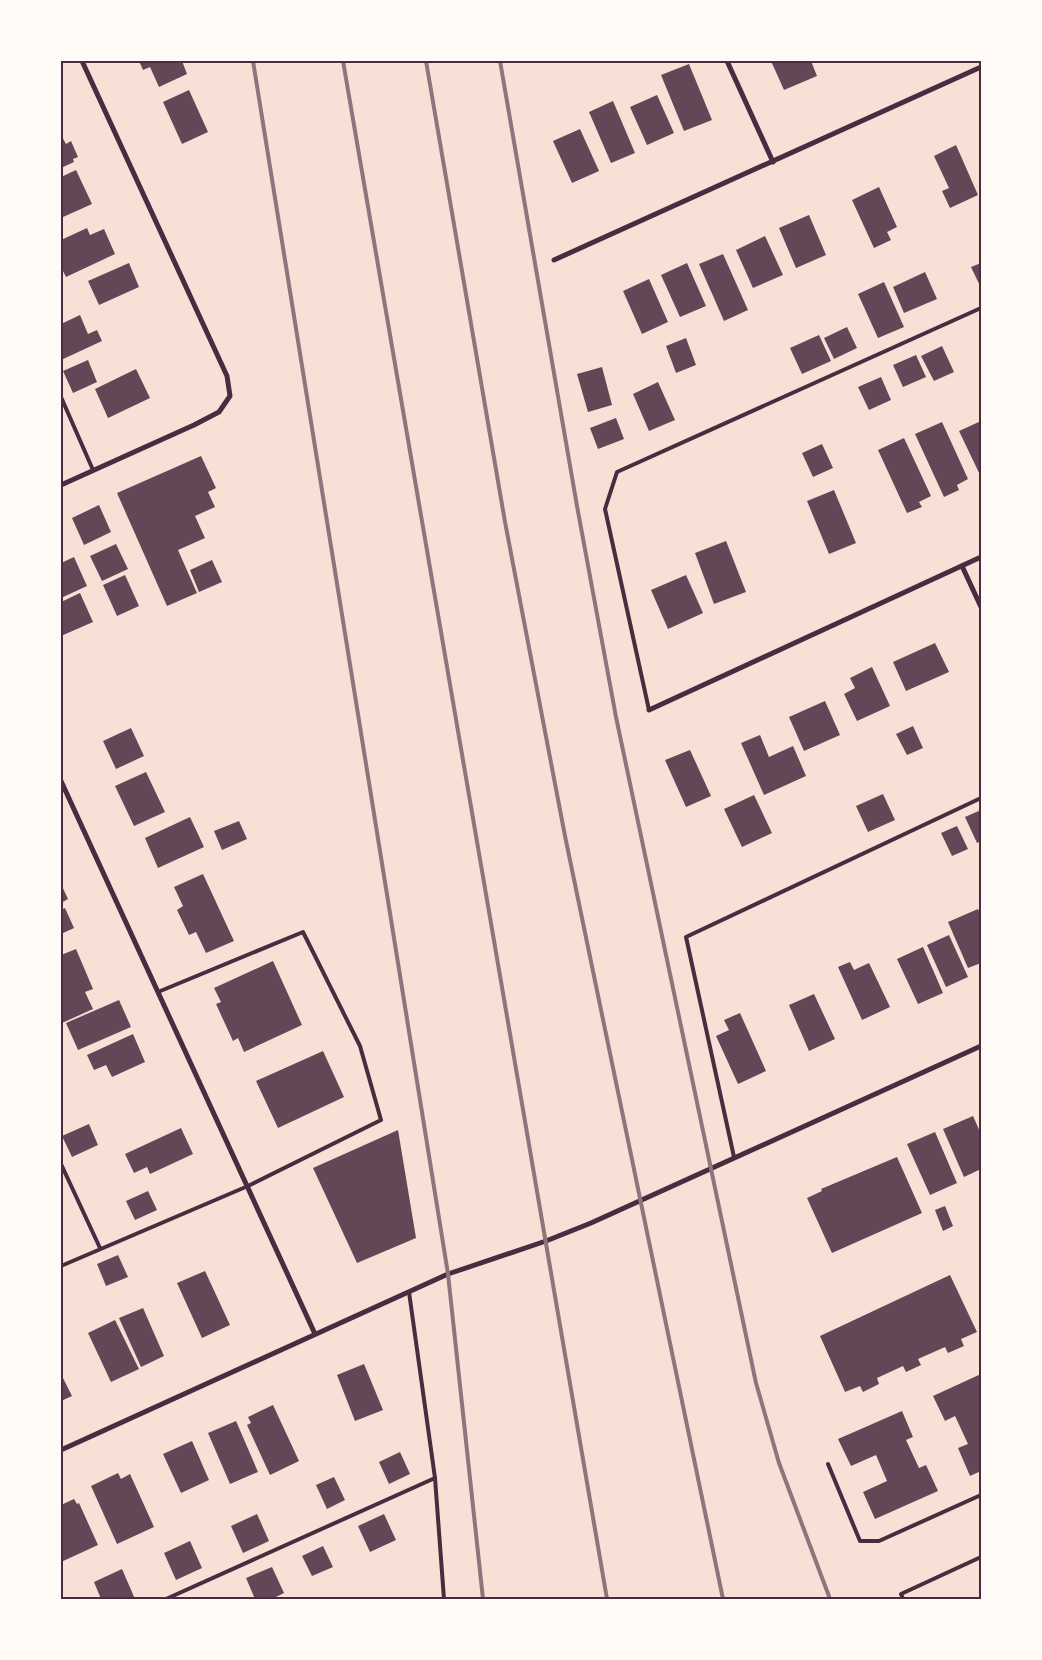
<svg xmlns="http://www.w3.org/2000/svg" width="1042" height="1660" font-family="Inter,sans-serif">
<style>
.building{fill:#644757}
.lines{fill:none;stroke-linecap:round;stroke-linejoin:round}
.service{stroke:#4a2c40;stroke-width:4}
.minor{stroke:#4a2c40;stroke-width:5}
.rail{stroke:#8f747c;stroke-width:4}
.neatline{fill:none;stroke:#4a2c40;stroke-width:2}
</style>
<rect width="100%" height="100%" fill="#f7e1d7"/>
<!-- building -->
<g class="building">
<polygon points="139,61 182,61 187,74 159,87 150,67 143,70"/>
<polygon points="771,61 811,61 817,76 784,90"/>
<polygon points="689,64 712,120 684,131 661,75"/>
<polygon points="189,90 208,132 182,144 163,102"/>
<polygon points="657,95 674,133 647,145 630,107"/>
<polygon points="613,101 635,153 611,163 589,112"/>
<polygon points="580,129 599,171 572,183 553,141"/>
<polygon points="61,135 66,144 71,141 78,157 73,159 74,162 61,168"/>
<polygon points="956,145 978,195 950,208 942,191 949,188 934,156"/>
<polygon points="76,170 92,204 63,217 61,177"/>
<polygon points="879,187 897,227 887,232 891,240 874,248 852,200"/>
<polygon points="809,215 826,255 796,268 779,228"/>
<polygon points="87,228 90,235 104,229 115,254 66,277 61,267 61,240"/>
<polygon points="765,236 783,275 753,288 736,250"/>
<polygon points="723,254 748,310 724,321 699,264"/>
<polygon points="129,263 139,287 99,305 88,281"/>
<polygon points="687,263 706,306 680,317 661,275"/>
<polygon points="981,263 981,288 971,267"/>
<polygon points="925,272 937,299 904,313 893,287"/>
<polygon points="649,279 668,322 642,334 623,291"/>
<polygon points="884,282 904,327 878,338 858,294"/>
<polygon points="80,315 88,334 97,330 102,341 61,360 61,324"/>
<polygon points="847,327 857,348 834,359 824,338"/>
<polygon points="819,335 831,361 802,374 790,348"/>
<polygon points="686,338 696,365 676,373 666,346"/>
<polygon points="942,346 954,372 934,381 921,356"/>
<polygon points="916,355 926,377 903,387 893,365"/>
<polygon points="88,360 97,382 73,393 63,371"/>
<polygon points="602,367 612,405 588,412 577,374"/>
<polygon points="136,369 150,398 108,418 95,389"/>
<polygon points="881,377 891,400 869,410 858,387"/>
<polygon points="658,382 675,420 649,431 633,394"/>
<polygon points="616,418 624,439 598,449 590,428"/>
<polygon points="981,421 981,477 959,431"/>
<polygon points="942,422 968,479 957,485 959,490 944,497 915,434"/>
<polygon points="904,438 931,496 919,502 922,507 907,513 878,450"/>
<polygon points="822,444 833,468 813,477 802,453"/>
<polygon points="201,456 216,488 208,492 215,507 195,516 205,538 178,550 197,593 167,606 117,493"/>
<polygon points="834,490 856,543 829,554 807,501"/>
<polygon points="99,505 111,532 84,545 72,518"/>
<polygon points="726,541 746,592 714,604 695,553"/>
<polygon points="116,544 128,569 102,581 90,556"/>
<polygon points="74,557 87,586 61,598 61,563"/>
<polygon points="212,560 222,582 199,592 190,570"/>
<polygon points="125,575 139,606 117,616 103,585"/>
<polygon points="686,575 703,613 668,629 651,590"/>
<polygon points="80,593 93,622 61,636 61,602"/>
<polygon points="935,643 949,672 906,691 893,662"/>
<polygon points="872,667 890,706 857,721 844,694 855,688 850,678"/>
<polygon points="825,701 840,735 804,751 789,717"/>
<polygon points="913,726 923,748 907,755 896,734"/>
<polygon points="131,728 144,756 116,769 103,741"/>
<polygon points="760,735 769,757 793,746 806,776 764,795 741,743"/>
<polygon points="690,750 711,796 686,807 665,760"/>
<polygon points="146,772 165,812 134,826 115,786"/>
<polygon points="883,794 895,820 868,832 856,806"/>
<polygon points="754,795 772,833 742,847 724,809"/>
<polygon points="981,810 981,841 977,843 965,817"/>
<polygon points="190,817 204,847 158,868 145,838"/>
<polygon points="239,821 247,839 222,850 214,831"/>
<polygon points="957,826 968,849 952,856 941,833"/>
<polygon points="203,874 234,941 206,953 196,932 189,935 177,910 183,906 174,887"/>
<polygon points="61,884 68,899 61,903"/>
<polygon points="61,906 63,909 65,908 74,928 61,934"/>
<polygon points="978,909 981,915 981,963 968,968 948,922"/>
<polygon points="949,935 968,977 946,987 927,945"/>
<polygon points="923,947 943,993 918,1004 897,959"/>
<polygon points="76,949 93,989 85,992 93,1009 62,1023 61,955"/>
<polygon points="273,961 302,1025 244,1052 238,1038 233,1041 216,1004 221,1002 214,988"/>
<polygon points="850,962 854,970 869,963 890,1007 862,1020 838,967"/>
<polygon points="814,994 835,1039 809,1051 789,1005"/>
<polygon points="119,1000 131,1027 78,1050 66,1023"/>
<polygon points="740,1013 766,1071 738,1084 716,1036 729,1030 724,1020"/>
<polygon points="133,1034 145,1062 112,1077 106,1065 94,1070 87,1055"/>
<polygon points="323,1051 344,1097 278,1128 256,1081"/>
<polygon points="973,1116 981,1134 981,1169 964,1177 943,1129"/>
<polygon points="89,1124 98,1145 72,1157 62,1136"/>
<polygon points="181,1128 193,1154 150,1174 147,1167 134,1173 125,1154"/>
<polygon points="398,1130 416,1238 357,1263 313,1168"/>
<polygon points="935,1132 957,1183 930,1195 907,1144"/>
<polygon points="897,1157 922,1213 832,1253 807,1198 822,1191 821,1189"/>
<polygon points="148,1191 157,1210 135,1220 126,1201"/>
<polygon points="945,1206 953,1226 943,1231 935,1210"/>
<polygon points="118,1255 128,1277 106,1286 97,1264"/>
<polygon points="205,1271 230,1325 202,1338 177,1283"/>
<polygon points="950,1275 977,1332 961,1339 964,1346 948,1353 945,1347 918,1359 921,1365 906,1372 903,1366 877,1378 879,1384 863,1392 860,1386 845,1392 820,1336"/>
<polygon points="143,1308 164,1356 141,1367 119,1318"/>
<polygon points="115,1320 139,1369 111,1382 88,1333"/>
<polygon points="364,1364 383,1410 355,1421 337,1375"/>
<polygon points="61,1374 72,1396 61,1401"/>
<polygon points="981,1374 981,1471 970,1476 958,1448 968,1444 955,1416 945,1421 933,1396"/>
<polygon points="273,1405 299,1461 270,1475 247,1425 251,1423 248,1417"/>
<polygon points="902,1411 913,1437 906,1440 919,1468 926,1465 938,1491 875,1519 863,1492 887,1481 876,1455 851,1466 838,1439"/>
<polygon points="236,1421 258,1472 230,1484 208,1433"/>
<polygon points="192,1441 209,1480 181,1493 163,1454"/>
<polygon points="400,1452 410,1474 389,1484 379,1462"/>
<polygon points="118,1473 121,1479 130,1474 154,1527 117,1544 91,1486"/>
<polygon points="334,1477 345,1500 327,1509 316,1485"/>
<polygon points="74,1499 77,1504 79,1503 98,1545 61,1562 61,1505"/>
<polygon points="257,1514 269,1541 243,1553 231,1526"/>
<polygon points="384,1514 396,1540 370,1552 358,1526"/>
<polygon points="190,1541 202,1568 176,1580 164,1553"/>
<polygon points="323,1546 333,1567 312,1576 302,1556"/>
<polygon points="272,1567 284,1593 272,1599 255,1599 246,1578"/>
<polygon points="122,1569 135,1599 101,1599 94,1582"/>
</g>
<g class="lines">
<!-- service -->
<g class="service">
<polyline points="61,397 93,470"/>
<polyline points="649,710 605,509 617,472 981,308"/>
<polyline points="734,1157 686,937 981,798"/>
<polyline points="61,1164 100,1248"/>
<polyline points="61,1266 248,1186 381,1120 360,1046 303,932 158,992"/>
<polyline points="409,1292 435,1478 444,1599"/>
<polyline points="828,1464 860,1541 879,1541 981,1495"/>
<polyline points="166,1599 435,1478"/>
<polyline points="903,1599 901,1594 981,1557"/>
</g>
<!-- minor -->
<g class="minor">
<polyline points="727,61 773,162"/>
<polyline points="554,260 981,67"/>
<polyline points="61,485 194,425 219,412 230,396 227,376 82,61"/>
<polyline points="962,566 981,607"/>
<polyline points="649,710 981,557"/>
<polyline points="61,781 315,1334"/>
<polyline points="61,1450 448,1274 546,1241 591,1223 981,1046"/>
</g>
<!-- rail -->
<g class="rail">
<polyline points="253,61 448,1274 483,1599"/>
<polyline points="343,61 607,1599"/>
<polyline points="426,61 505,522 565,836 723,1599"/>
<polyline points="500,61 577,506 616,717 756,1383 779,1463 830,1599"/>
</g>
</g>
<!-- border -->
<rect width="1042" height="1660" fill="none" stroke="#fffaf5" stroke-width="125"/>
<rect x="62" y="62" width="918" height="1536" class="neatline"/>
</svg>
